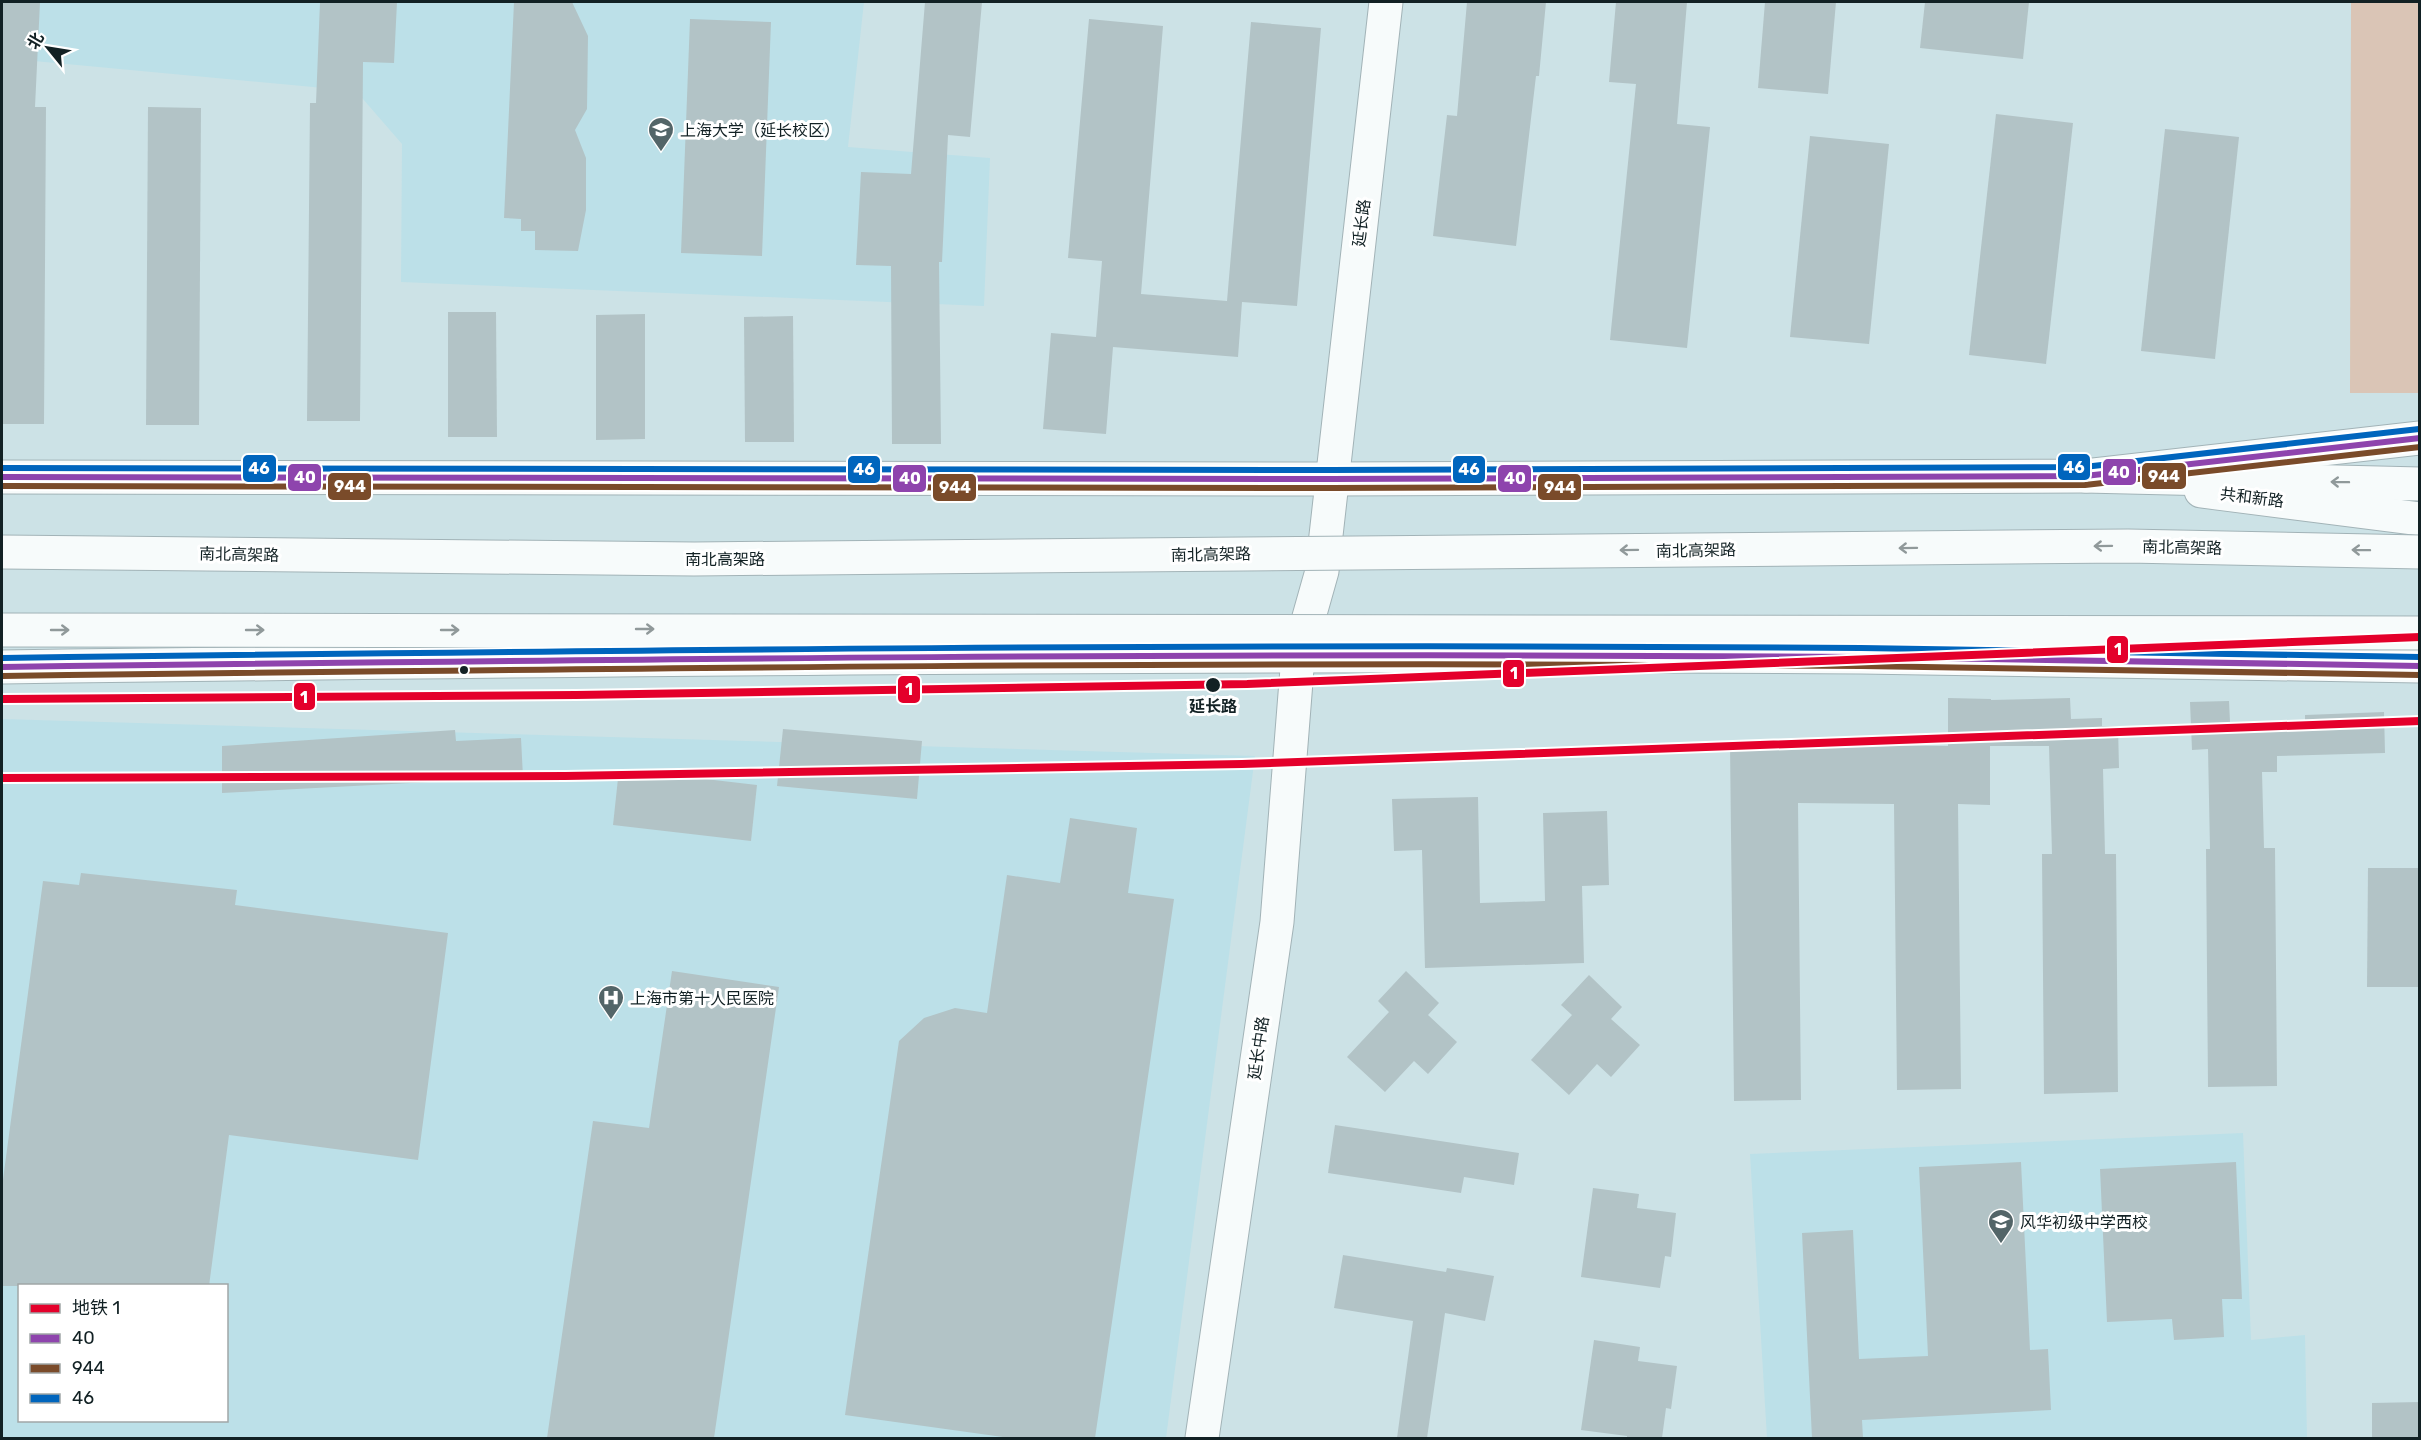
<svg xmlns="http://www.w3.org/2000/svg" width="2421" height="1440" font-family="Rubik,'Noto Sans SC',sans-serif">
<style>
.built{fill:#bce0e8;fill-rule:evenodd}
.green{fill:#dac5b6}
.building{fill:#b2c3c6}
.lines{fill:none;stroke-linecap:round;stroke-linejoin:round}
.secondary-casing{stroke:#a2b3b7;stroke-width:35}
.primary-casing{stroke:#a2b3b7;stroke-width:35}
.highway-casing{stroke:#a2b3b7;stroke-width:35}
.secondary{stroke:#f7fbfb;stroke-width:33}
.primary{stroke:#f7fbfb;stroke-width:33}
.highway{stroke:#f7fbfb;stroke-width:33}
.highway-bridge-casing{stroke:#a2b3b7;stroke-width:35;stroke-linecap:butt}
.highway-bridge{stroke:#f7fbfb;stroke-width:33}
.bus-1-casing{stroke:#fff;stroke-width:10}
.bus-2-casing{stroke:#fff;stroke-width:10}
.bus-3-casing{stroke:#fff;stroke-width:10}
.bus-1{stroke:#8e44ad;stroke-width:6}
.bus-2{stroke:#7a4b2a;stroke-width:6}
.bus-3{stroke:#0065bd;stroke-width:6}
.metro-1-casing{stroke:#fff;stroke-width:12}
.metro-1{stroke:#e4002b;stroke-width:8}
.oneway{stroke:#90999a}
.bus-dot{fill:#122124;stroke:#fff;stroke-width:2}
.labels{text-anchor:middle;stroke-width:6;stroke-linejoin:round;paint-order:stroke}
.poi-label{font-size:16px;fill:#122124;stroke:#fff;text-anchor:start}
.street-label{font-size:16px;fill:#122124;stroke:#fff}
.stop-label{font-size:16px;font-weight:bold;fill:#122124;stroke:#fff}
.line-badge{stroke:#fff;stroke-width:2}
.badge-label{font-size:16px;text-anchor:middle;font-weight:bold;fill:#fff}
</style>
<rect width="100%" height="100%" fill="#cce2e6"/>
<!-- built -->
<g class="built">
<polygon points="2,2 864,2 848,147 990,158 984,306 401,282 402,144 356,91 2,58"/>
<path d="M2 719 1255 756 1166 1438H2ZM20 1286H226V1420H20Z"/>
<polygon points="2243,1133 2251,1340 2305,1335 2307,1438 1767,1438 1750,1154"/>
</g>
<!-- green -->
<polygon class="green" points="2351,2 2419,2 2419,393 2350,393"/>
<!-- building -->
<g class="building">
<polygon points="2,2 40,2 35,107 46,107 44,424 2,424"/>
<polygon points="320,2 397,2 394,63 363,62 360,421 307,421 310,103 316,103"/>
<polygon points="514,2 572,2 588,36 587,109 575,130 586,158 586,210 578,251 535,250 535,231 521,231 521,219 504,218"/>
<polygon points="925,2 982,2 970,137 948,135 942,262 939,262 941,444 892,444 891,266 856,265 861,172 911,174"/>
<polygon points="1467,2 1546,2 1539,76 1536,76 1516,246 1433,236 1447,115 1457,116"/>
<polygon points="1616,2 1687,2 1677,124 1710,127 1687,348 1610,340 1636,84 1609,82"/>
<polygon points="1765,2 1836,2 1828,94 1758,88"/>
<polygon points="1925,2 2029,2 2023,59 1920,48"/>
<polygon points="690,19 771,22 762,256 681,253"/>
<polygon points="1089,19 1163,26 1141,294 1227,301 1251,22 1321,28 1297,306 1242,302 1238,357 1113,347 1106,434 1043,429 1051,333 1096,337 1102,261 1068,258"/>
<polygon points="148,107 201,108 199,425 146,425"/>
<polygon points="1996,114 2073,123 2046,364 1969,355"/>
<polygon points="2165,129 2239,137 2215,359 2141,351"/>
<polygon points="1810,136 1889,144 1869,344 1790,337"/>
<polygon points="448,312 496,312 497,437 448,437"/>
<polygon points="645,314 645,439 596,440 596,315"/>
<polygon points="793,316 794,442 745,442 744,317"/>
<polygon points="1948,698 1991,699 1991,700 2070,698 2071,719 2102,718 2102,726 2118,726 2119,768 2103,769 2105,854 2116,854 2118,1092 2044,1094 2042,854 2052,854 2049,746 1990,746 1990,805 1958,804 1961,1089 1897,1090 1894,804 1798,803 1801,1100 1734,1101 1730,744 1948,746"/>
<polygon points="2229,701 2230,722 2305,721 2305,715 2384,712 2385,753 2277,756 2277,772 2262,772 2264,848 2275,848 2277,1086 2208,1087 2206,849 2210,849 2208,749 2192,750 2190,702"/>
<polygon points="783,729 922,741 917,799 777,786"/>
<polygon points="455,730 456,741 521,738 523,777 222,793 222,746"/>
<polygon points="619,769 757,785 751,841 613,825"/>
<polygon points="1478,797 1480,903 1545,901 1543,813 1607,811 1609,885 1582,886 1584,963 1425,968 1422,850 1394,851 1392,799"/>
<polygon points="1070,818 1137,828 1128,893 1174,899 1095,1438 1010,1438 845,1415 899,1041 924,1018 955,1008 987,1013 1007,875 1060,883"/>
<polygon points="2368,868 2420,868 2420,987 2367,987"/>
<polygon points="81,873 237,890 235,905 448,933 418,1160 229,1135 209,1286 2,1286 2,1187 43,881 79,885"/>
<polygon points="672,971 779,987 714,1438 547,1438 593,1121 649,1128"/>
<polygon points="1406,971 1439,1003 1428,1015 1457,1042 1428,1074 1414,1061 1385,1092 1347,1057 1389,1012 1378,1001"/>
<polygon points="1589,975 1622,1007 1611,1019 1640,1045 1611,1077 1597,1064 1569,1095 1531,1060 1572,1015 1561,1005"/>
<polygon points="1335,1125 1519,1153 1514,1185 1464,1177 1461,1193 1328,1173"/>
<polygon points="2021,1162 2030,1350 2048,1349 2051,1410 1862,1420 1863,1438 1812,1438 1802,1233 1853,1230 1859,1359 1928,1356 1919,1167"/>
<polygon points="2236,1162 2242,1299 2222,1299 2224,1337 2174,1340 2172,1319 2107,1322 2100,1169"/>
<polygon points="1593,1188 1639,1194 1637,1208 1676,1213 1671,1257 1665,1256 1660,1288 1581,1277"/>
<polygon points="1343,1255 1446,1272 1447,1268 1494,1276 1485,1321 1445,1313 1427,1438 1397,1438 1413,1321 1334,1308"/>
<polygon points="1594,1340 1640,1347 1638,1361 1677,1366 1671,1409 1666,1408 1662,1438 1627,1438 1627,1436 1581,1430"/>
<polygon points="2420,1402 2420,1438 2372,1438 2372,1403"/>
</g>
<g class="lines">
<defs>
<polyline id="secondary" points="1202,1438 1277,922 1298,656 1322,571 1386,2"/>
<g id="primary">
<polyline points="2,477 1331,479 2085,476 2420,438"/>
<polyline points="2201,491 2420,519"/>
<path d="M2 667C621 659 1241 653 1861 657 2047 659 2233 663 2420 666"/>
</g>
<polyline id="highway" points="2085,476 2420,484"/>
</defs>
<!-- secondary casing -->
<use href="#secondary" class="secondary-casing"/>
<!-- primary casing -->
<use href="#primary" class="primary-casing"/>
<!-- highway casing -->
<use href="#highway" class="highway-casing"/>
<!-- secondary -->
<use href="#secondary" class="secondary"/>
<!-- primary -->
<use href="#primary" class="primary"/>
<!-- highway -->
<use href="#highway" class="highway"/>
<defs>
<g id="highway-bridge">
<polyline points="2,552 694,559 2128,546 2420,552"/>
<polyline points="2,630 2420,633"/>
</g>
</defs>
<!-- highway-bridge casing -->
<use href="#highway-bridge" class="highway-bridge-casing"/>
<!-- highway-bridge -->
<use href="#highway-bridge" class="highway-bridge"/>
<defs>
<g id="bus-1">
<polyline points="2,477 1331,479 2085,476 2420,438"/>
<path d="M2 667C622 659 1241 652 1861 657 2047 659 2233 663 2420 666"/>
</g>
<g id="bus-2">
<polyline points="2,486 1331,488 2085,485 2420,447"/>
<path d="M2 676C622 668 1241 661 1861 666 2047 668 2233 672 2420 675"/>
</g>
<g id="bus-3">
<polyline points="2,468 1331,470 2084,467 2419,429"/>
<path d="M2 658C621 650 1241 643 1861 648 2047 650 2233 654 2420 657"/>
</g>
</defs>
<!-- bus-1 casing -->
<use href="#bus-1" class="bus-1-casing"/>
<!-- bus-2 casing -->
<use href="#bus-2" class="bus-2-casing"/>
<!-- bus-3 casing -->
<use href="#bus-3" class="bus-3-casing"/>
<!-- bus-1 -->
<use href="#bus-1" class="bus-1"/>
<!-- bus-2 -->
<use href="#bus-2" class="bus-2"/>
<!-- bus-3 -->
<use href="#bus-3" class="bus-3"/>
<defs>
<g id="metro-1">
<polyline points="2,699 576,695 1247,684 2420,637"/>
<polyline points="2,778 565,776 1242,764 2420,721"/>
</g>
</defs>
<!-- metro-1 casing -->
<use href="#metro-1" class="metro-1-casing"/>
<!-- metro-1 -->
<use href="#metro-1" class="metro-1"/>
</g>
<!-- one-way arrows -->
<defs><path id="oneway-shaft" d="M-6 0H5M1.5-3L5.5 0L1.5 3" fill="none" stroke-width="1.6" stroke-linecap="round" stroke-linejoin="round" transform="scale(1.5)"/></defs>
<g class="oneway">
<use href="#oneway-shaft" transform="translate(2340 482) rotate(-179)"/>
<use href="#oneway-shaft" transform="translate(2103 546) rotate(179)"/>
<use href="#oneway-shaft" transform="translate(1908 548) rotate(179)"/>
<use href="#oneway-shaft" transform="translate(1629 550) rotate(179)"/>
<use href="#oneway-shaft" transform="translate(2361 550) rotate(-179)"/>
<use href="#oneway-shaft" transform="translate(645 629)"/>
<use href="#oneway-shaft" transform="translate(60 630)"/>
<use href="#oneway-shaft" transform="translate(255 630)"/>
<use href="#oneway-shaft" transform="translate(450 630)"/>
</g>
<!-- icons -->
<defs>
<symbol id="university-pin" viewBox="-11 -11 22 30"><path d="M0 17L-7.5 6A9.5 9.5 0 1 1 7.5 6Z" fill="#536568" stroke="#fff"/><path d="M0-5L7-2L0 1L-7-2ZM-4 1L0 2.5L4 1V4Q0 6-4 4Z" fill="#fff"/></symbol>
<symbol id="hospital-pin" viewBox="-11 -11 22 30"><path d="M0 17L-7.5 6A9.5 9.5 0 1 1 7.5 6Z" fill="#536568" stroke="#fff"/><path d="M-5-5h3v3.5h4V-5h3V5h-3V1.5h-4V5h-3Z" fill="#fff"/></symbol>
<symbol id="school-pin" viewBox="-11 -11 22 30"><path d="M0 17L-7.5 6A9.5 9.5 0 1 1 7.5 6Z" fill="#536568" stroke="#fff"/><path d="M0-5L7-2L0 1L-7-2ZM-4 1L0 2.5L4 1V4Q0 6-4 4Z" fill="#fff"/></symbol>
</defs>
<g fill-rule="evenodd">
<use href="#university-pin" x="646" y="115" width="30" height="40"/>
<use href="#hospital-pin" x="596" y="983" width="30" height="40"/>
<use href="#school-pin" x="1986" y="1207" width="30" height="40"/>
</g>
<!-- markers -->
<g class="bus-dot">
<circle cx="464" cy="670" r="5"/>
<circle cx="1213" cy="685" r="8"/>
</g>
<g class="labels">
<!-- poi labels -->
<g class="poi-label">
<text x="680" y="136">上海大学（延长校区）</text>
<text x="630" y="1004">上海市第十人民医院</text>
<text x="2020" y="1228">风华初级中学西校</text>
</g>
<!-- street labels -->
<g class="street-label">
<text transform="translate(1361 223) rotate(-83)" y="6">延长路</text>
<text transform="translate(2252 497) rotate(7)" y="6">共和新路</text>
<text transform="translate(2182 547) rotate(1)" y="6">南北高架路</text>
<text transform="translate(1696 550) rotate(-1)" y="6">南北高架路</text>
<text transform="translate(239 554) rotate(1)" y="6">南北高架路</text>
<text transform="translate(1211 554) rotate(-1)" y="6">南北高架路</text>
<text x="725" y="565">南北高架路</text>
<text transform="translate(1258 1048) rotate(-82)" y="6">延长中路</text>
</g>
<!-- stop labels -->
<g class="stop-label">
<text x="1213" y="712">延长路</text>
</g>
</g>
<g class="line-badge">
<rect x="2057" y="453" width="34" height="28" rx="6" fill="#0065bd"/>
<rect x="242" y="454" width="35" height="29" rx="6" fill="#0065bd"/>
<rect x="847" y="455" width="34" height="29" rx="6" fill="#0065bd"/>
<rect x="1452" y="455" width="34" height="29" rx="6" fill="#0065bd"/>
<rect x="2102" y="458" width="35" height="28" rx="6" fill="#8e44ad"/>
<rect x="2141" y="462" width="46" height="28" rx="6" fill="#7a4b2a"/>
<rect x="287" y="463" width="35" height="29" rx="6" fill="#8e44ad"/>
<rect x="1497" y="464" width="35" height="29" rx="6" fill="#8e44ad"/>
<rect x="892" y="464" width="35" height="29" rx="6" fill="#8e44ad"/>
<rect x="327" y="472" width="45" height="29" rx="6" fill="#7a4b2a"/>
<rect x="1537" y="473" width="45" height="28" rx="6" fill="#7a4b2a"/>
<rect x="932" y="473" width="45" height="29" rx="6" fill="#7a4b2a"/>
<rect x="2106" y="635" width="23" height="29" rx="6" fill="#e4002b"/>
<rect x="1502" y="659" width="23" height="29" rx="6" fill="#e4002b"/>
<rect x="897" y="675" width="24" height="29" rx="6" fill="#e4002b"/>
<rect x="293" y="682" width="23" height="29" rx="6" fill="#e4002b"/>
</g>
<g class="badge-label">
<text x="2074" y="473">46</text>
<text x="259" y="474">46</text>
<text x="864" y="475">46</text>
<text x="1469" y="475">46</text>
<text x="2119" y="478">40</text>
<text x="2164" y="482">944</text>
<text x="305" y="483">40</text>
<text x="1515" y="484">40</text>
<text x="910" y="484">40</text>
<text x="350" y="492">944</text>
<text x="1560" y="493">944</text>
<text x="955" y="493">944</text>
<text x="2118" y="655">1</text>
<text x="1514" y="679">1</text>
<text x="909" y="695">1</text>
<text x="304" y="703">1</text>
</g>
<!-- border -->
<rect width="2421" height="1440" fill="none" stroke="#122124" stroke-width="6"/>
<!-- legend -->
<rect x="18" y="1284" width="210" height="138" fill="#ffffff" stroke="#a0a6a7" stroke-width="1.5"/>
<rect x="30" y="1304" width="30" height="9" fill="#e4002b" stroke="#a0a6a7" stroke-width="1.5"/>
<text x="72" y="1314" font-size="18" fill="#122124">地铁 1</text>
<rect x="30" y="1334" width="30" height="9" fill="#8e44ad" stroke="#a0a6a7" stroke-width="1.5"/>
<text x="72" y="1344" font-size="18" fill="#122124">40</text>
<rect x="30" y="1364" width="30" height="9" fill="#7a4b2a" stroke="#a0a6a7" stroke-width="1.5"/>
<text x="72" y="1374" font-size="18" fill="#122124">944</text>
<rect x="30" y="1394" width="30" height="9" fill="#0065bd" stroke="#a0a6a7" stroke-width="1.5"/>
<text x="72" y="1404" font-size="18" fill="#122124">46</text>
<!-- north arrow -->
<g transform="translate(48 48) rotate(300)" stroke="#ffffff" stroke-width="4.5" paint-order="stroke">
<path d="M0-4.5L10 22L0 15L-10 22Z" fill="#122124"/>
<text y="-9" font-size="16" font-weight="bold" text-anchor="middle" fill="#122124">北</text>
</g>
</svg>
